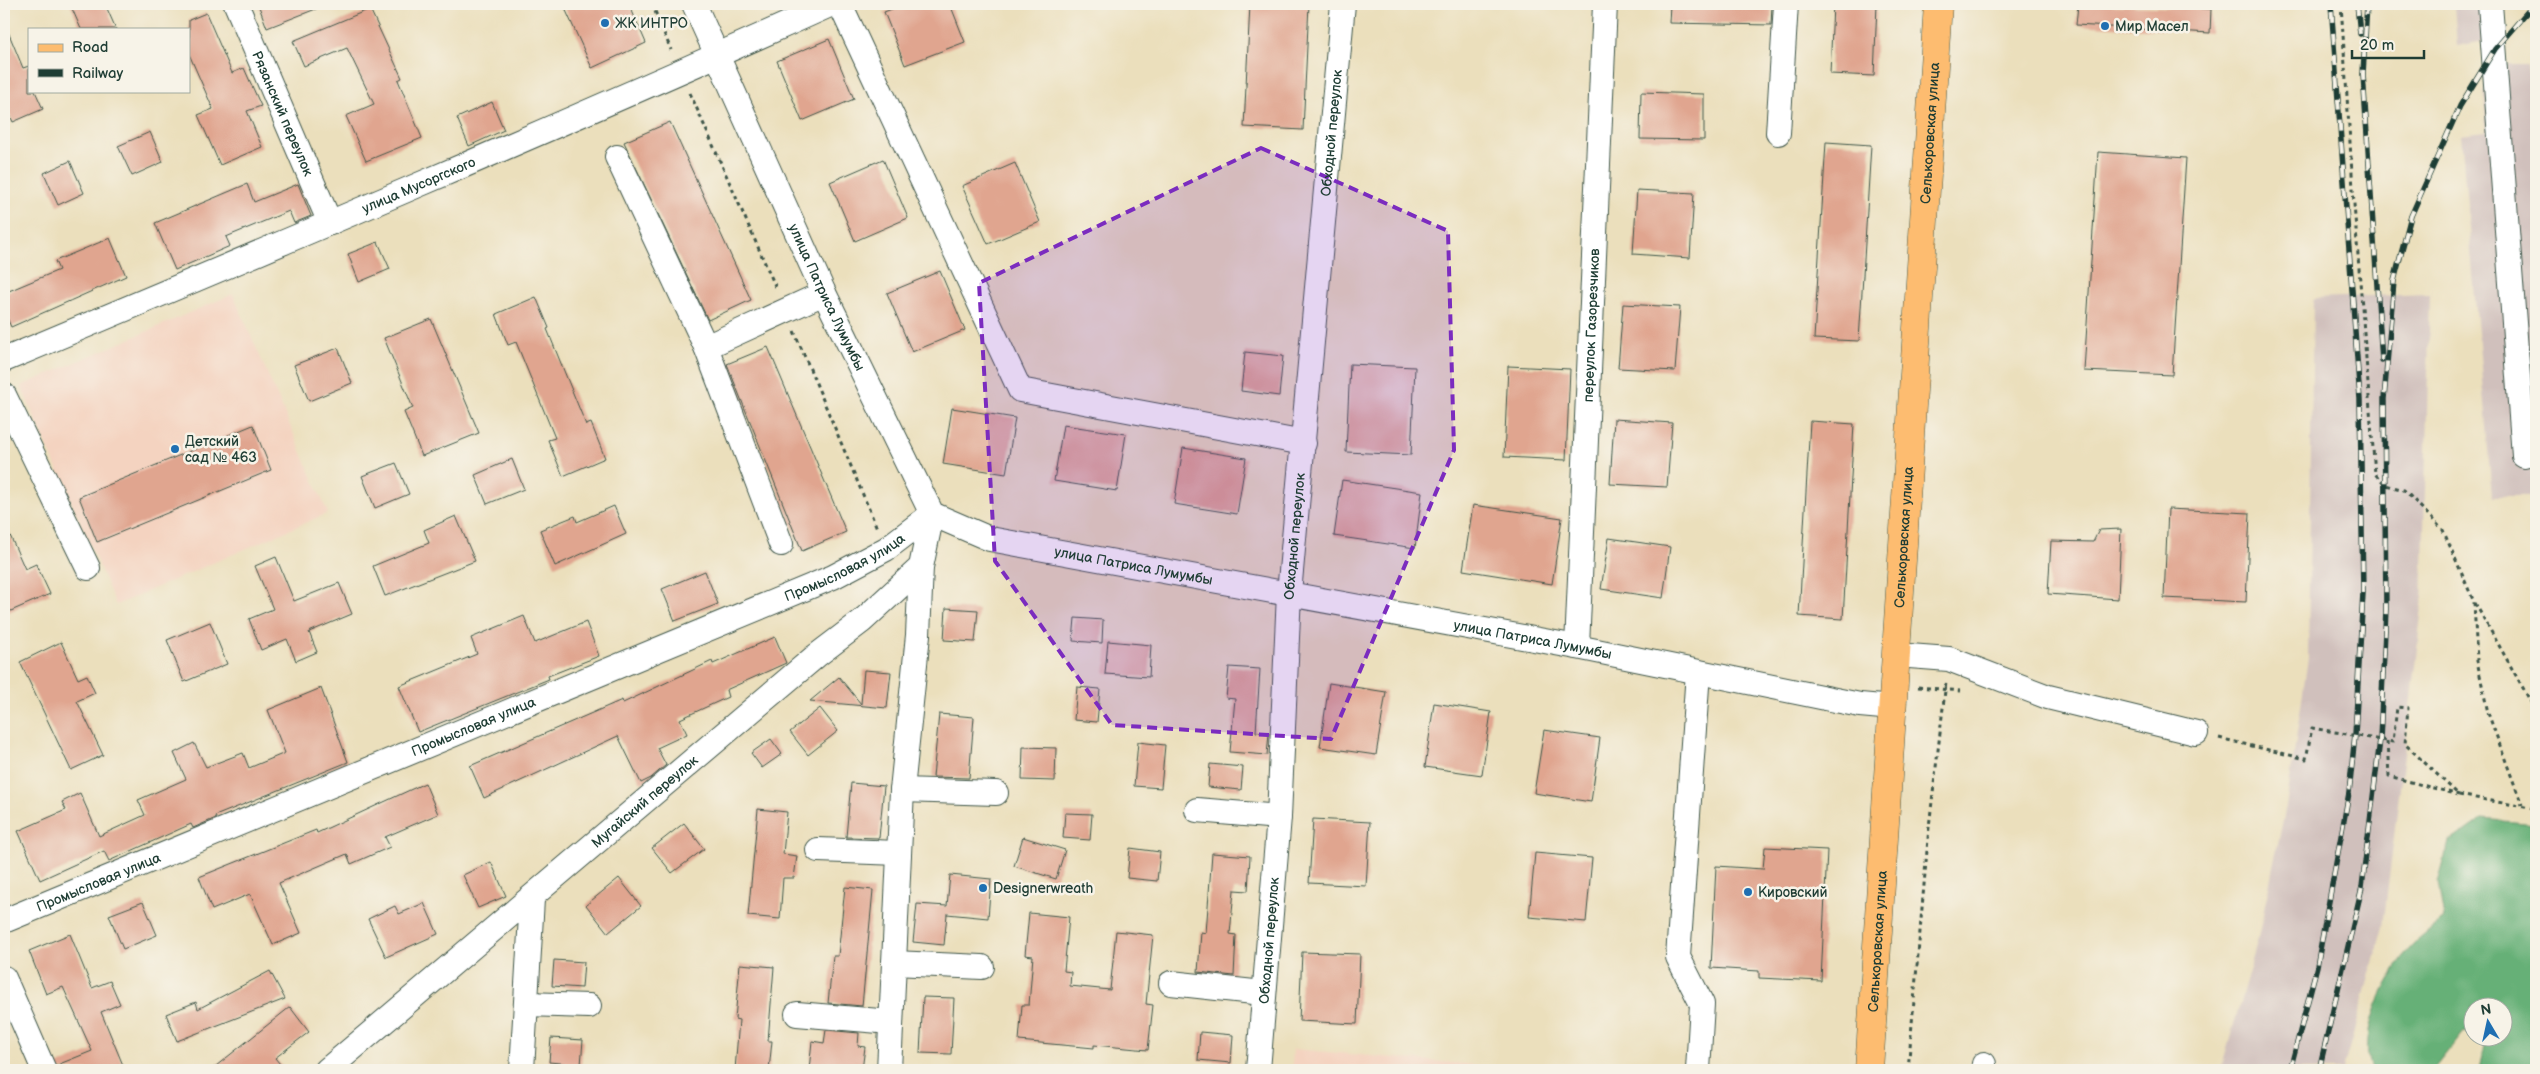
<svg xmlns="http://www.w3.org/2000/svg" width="2540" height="1074" font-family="'Balsamiq Sans',sans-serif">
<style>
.built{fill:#f4d3c0}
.industrial{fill:#d0c0bc}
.forest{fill:#66b077;stroke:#427656}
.building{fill:#e0a58f}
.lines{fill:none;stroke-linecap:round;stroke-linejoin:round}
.minor-casing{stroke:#3e5548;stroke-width:26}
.major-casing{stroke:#3e5548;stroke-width:29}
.path{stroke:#3e5548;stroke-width:3;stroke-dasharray:4 4;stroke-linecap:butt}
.minor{stroke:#fff;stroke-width:24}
.major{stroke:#fdbc6f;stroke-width:28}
.rail-casing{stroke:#1f3d34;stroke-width:5.5}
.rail{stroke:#f7f3e8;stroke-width:4;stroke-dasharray:11;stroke-linecap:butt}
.marked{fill:#7b2cbf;fill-opacity:0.2;stroke:#7b2cbf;stroke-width:4;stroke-dasharray:10 6;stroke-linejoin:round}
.poi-dot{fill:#1f6fb2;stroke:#f7f3e8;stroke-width:2}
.labels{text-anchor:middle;stroke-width:5;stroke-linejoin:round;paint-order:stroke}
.poi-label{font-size:14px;fill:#1f3d34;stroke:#f7f3e8;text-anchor:start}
.street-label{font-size:14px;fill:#1f3d34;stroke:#f7f3e8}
</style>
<rect width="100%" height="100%" fill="#f7f3e8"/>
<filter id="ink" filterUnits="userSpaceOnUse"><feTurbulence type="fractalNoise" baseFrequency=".02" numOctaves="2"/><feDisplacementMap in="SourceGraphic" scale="10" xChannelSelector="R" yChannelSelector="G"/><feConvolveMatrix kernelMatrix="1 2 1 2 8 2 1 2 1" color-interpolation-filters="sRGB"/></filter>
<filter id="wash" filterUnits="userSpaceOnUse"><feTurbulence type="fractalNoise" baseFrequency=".0096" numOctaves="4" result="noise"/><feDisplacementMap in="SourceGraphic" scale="20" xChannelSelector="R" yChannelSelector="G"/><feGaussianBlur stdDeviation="1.12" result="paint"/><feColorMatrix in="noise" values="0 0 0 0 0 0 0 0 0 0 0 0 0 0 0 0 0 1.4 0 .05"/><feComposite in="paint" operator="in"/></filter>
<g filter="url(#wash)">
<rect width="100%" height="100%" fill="#ebdfbc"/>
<!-- built -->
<g class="built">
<polygon points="233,294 328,513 116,605 21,386"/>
<polygon points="1293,1049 1533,1070 1292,1070"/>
</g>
<!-- industrial -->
<g class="industrial">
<polygon points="2454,4 2500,4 2484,41 2457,46"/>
<polygon points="2508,64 2527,64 2536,124 2536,496 2492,496 2461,135 2486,132 2484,86"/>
<polygon points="2430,294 2422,607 2383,927 2343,1070 2221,1070 2257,943 2287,801 2308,658 2313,298"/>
</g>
<!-- forest -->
<g class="forest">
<polygon points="2536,716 2536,756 2530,743"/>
<path d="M2482 819 2536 824V1070H2479L2485 1040 2476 1037 2502 1036V1006H2472V1035L2464 1032 2434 1070H2371C2358 1032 2384 983 2407 952 2416 940 2432 929 2444 919L2438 883 2449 842Z"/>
</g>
<g id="blocks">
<!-- building -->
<g class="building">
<polygon points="70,4 105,4 116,29 81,29"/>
<polygon points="258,4 326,4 326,5 267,28"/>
<polygon points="563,4 629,4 646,43 592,68"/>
<polygon points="905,4 950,4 965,42 905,65 884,12"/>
<polygon points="1250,4 1309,4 1303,130 1244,127"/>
<polygon points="1670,4 1772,4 1771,25 1669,23"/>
<polygon points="1833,4 1877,4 1874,76 1830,74"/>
<polygon points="2078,4 2211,9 2210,33 2076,25"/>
<polygon points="370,9 402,78 398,80 422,138 366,161 346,116 374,104 347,48 304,66 293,41"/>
<polygon points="206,13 232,73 244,68 261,106 247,111 262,147 220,165 198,115 213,109 189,54 189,20"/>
<polygon points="4,22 23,68 29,66 29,91 35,91 43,109 13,122 4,102"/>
<polygon points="829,39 854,99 802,121 777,61"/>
<polygon points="1641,92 1704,94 1704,140 1640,139"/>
<polygon points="492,102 504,130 469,146 457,118"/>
<polygon points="670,122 751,300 708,320 624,142"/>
<polygon points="150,132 163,162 132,176 118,146"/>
<polygon points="1826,142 1871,145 1859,341 1814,339"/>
<polygon points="2098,152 2186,158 2172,375 2084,371"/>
<polygon points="883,159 908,218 855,241 830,182"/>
<polygon points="70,161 84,193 58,205 44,173"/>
<polygon points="1015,163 1040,222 988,244 962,186"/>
<polygon points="247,184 254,202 298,184 311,216 294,223 289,211 226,237 230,246 175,270 155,223"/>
<polygon points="1637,190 1694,193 1690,258 1633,254"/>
<polygon points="110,238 126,276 11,327 4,311 4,293 59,270 55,261"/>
<polygon points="378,242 390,269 359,282 348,254"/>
<polygon points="940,271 965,330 912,352 887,293"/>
<polygon points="536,297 549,328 547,329 586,425 591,423 605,458 563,476 548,440 555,438 516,342 508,345 496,314"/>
<polygon points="1623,304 1680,307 1675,371 1618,368"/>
<polygon points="431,319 479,433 422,456 404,412 413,408 384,338"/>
<polygon points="768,347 846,532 802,551 727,364"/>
<polygon points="338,348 352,383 309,401 294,365"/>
<polygon points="1245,352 1283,356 1279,396 1241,391"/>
<polygon points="1350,364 1415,367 1411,455 1346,452"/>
<polygon points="1508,366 1570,369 1566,460 1504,457"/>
<polygon points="952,408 1015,418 1006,474 943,464"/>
<polygon points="1614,419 1672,423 1667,487 1610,484"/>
<polygon points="1810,421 1854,424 1843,619 1799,616"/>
<polygon points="253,425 271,470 97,542 79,497"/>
<polygon points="1063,425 1126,434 1117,491 1054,481"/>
<polygon points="1183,448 1246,458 1237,514 1174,504"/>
<polygon points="512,459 524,489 487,504 475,475"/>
<polygon points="396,463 409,494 375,508 362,476"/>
<polygon points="1342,480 1422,492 1415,548 1334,536"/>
<polygon points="1473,505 1562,518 1552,584 1463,570"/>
<polygon points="614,506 626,534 555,566 540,530 575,516 577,522"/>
<polygon points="2168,509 2250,513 2246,602 2164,598"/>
<polygon points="456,516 475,561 385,596 373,566 429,543 424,530"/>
<polygon points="4,522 25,569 36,564 50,594 4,614"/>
<polygon points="2121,529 2118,599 2048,594 2051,541 2093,542 2099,530"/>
<polygon points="1609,538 1670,547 1663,598 1601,589"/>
<polygon points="276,557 294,601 339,583 352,614 309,632 317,652 296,661 287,639 261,650 249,619 273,609 255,566"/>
<polygon points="705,571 718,604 675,621 662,589"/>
<polygon points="946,608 978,610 975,642 944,640"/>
<polygon points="524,616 535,643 586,622 599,656 548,676 549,679 418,732 399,686 477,654 471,638"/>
<polygon points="1075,618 1103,620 1102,643 1073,641"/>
<polygon points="210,622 227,664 184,682 167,640"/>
<polygon points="775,637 786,663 726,690 728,697 680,719 687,734 657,748 666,765 651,778 641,783 618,736 484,798 470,766 622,700 623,703 712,661 713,664"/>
<polygon points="1108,641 1151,645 1149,677 1105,674"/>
<polygon points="61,642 78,679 87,675 95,693 77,701 103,755 71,770 20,662"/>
<polygon points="1229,667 1260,669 1256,732 1269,733 1267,755 1230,752 1235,699 1226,698"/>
<polygon points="864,670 891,672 887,708 810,701 839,677 861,704"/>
<polygon points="1329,683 1386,692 1376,755 1320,747"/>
<polygon points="1077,687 1100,689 1097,722 1074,720"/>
<polygon points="321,688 348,762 215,816 216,818 193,828 191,824 109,861 104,851 40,880 18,831 66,810 62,802 80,793 99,836 145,815 138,800 186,779 174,753 194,743 206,767 243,753 249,768 285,753 268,710"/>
<polygon points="1434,703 1491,712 1482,775 1425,767"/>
<polygon points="820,708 838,731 808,755 790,732"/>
<polygon points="939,714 974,717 969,778 933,777"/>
<polygon points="1544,730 1600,738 1591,802 1534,793"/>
<polygon points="771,739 782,754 762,768 751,753"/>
<polygon points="1138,742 1165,745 1161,788 1134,786"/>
<polygon points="1023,747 1056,748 1055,781 1022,780"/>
<polygon points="1210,764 1243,767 1241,790 1208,787"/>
<polygon points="425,783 438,814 385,837 390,847 351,864 347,854 279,883 301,933 273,945 250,894 212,910 199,877 316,830 317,833"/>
<polygon points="851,783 884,786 879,838 846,837"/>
<polygon points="758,809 787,812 783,854 797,856 794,878 783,878 780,919 748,916"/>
<polygon points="1065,813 1092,814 1090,840 1063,838"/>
<polygon points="1313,819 1370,822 1366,886 1309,883"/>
<polygon points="684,823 704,849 672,873 652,848"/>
<polygon points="1023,837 1065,850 1056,879 1014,866"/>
<polygon points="1765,847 1827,850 1821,981 1759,978 1759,971 1711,968 1716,866 1763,869"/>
<polygon points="1130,848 1160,852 1157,881 1127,878"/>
<polygon points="1212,853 1250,856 1248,891 1234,890 1230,934 1236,935 1234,976 1198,972 1201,932 1206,933"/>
<polygon points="1535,853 1592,858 1586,922 1529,917"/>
<polygon points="491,862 506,896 478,908 463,875"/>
<polygon points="950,875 991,879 988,918 947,914 944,945 913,942 917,904 947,906"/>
<polygon points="619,878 641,906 608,933 586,905"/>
<polygon points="845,887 873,890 862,1006 828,1003 833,956 838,956"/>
<polygon points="143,902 157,935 123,949 109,915"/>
<polygon points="424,903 438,934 386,957 368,919 395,906 399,914"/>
<polygon points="1029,913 1069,917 1064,971 1071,972 1070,986 1110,990 1116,931 1153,935 1146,1004 1153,1005 1148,1050 1094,1045 1094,1048 1019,1041 1022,1005 1029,1005 1033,956 1025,955"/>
<polygon points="70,934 92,988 110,981 120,1004 101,1012 125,1070 58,1070 57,1065 92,1051 63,987 46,994 29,951"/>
<polygon points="1302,952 1360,954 1357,1024 1299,1021"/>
<polygon points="554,960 584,962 582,988 552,986"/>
<polygon points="740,964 774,967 768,1041 772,1041 769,1070 735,1070 739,1020 735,1019"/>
<polygon points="270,971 285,999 177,1041 166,1014 196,1002 198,1009"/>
<polygon points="923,997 954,998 951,1054 920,1053"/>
<polygon points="290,1007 309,1032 275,1058 285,1070 211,1070"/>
<polygon points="826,1030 859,1033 858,1046 865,1047 862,1070 809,1070 812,1041 824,1043"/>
<polygon points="1200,1032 1233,1035 1231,1063 1198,1060"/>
<polygon points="551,1038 583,1040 581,1065 549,1062"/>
</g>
</g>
</g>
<g filter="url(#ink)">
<use href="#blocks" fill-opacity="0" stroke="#3e5548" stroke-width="1"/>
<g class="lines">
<defs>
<g id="minor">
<path id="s1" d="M236 4 330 223"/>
<path id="s2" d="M694 4 824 293 932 514 990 539 1577 647 1860 705 1893 708"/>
<polyline points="840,4 1020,390 1304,443"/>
<polyline points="2490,4 2524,456"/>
<polyline points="1778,133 1786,4"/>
<polyline points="617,157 706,347 824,293"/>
<polyline points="706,347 781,544"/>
<path id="s3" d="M4 360C281 244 558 127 832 4"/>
<polyline points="4,395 88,568"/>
<path id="s4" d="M1577 647 1605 4"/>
<polyline points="1896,655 1949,659 2048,697 2196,733"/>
<polyline points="902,790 996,793"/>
<polyline points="1197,810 1279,817"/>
<polyline points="818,850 899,853"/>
<path id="s5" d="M4 921 833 577 886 549 932 514"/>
<polyline points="894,963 982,967"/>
<polyline points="4,978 44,1070"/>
<polyline points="1171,983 1263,993"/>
<polyline points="526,1004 589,1006"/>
<polyline points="797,1014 891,1022"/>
<path id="s6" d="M327 1070 816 656 862 621 921 567 932 514"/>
<polyline points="522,1070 532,899"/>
<polyline points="889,1070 902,790 918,635 921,567"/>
<path id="s7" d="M1258 1070 1279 817 1289 593 1343 4"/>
<polyline points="1698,1070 1702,1004 1678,957 1698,672"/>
<polyline points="1983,1070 1984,1064"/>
</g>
<g id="major">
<path id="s8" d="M1869 1070 1938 4"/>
</g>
</defs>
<!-- minor casing -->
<use href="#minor" class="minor-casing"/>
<!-- major casing -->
<use href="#major" class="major-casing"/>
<!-- path -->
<g class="path">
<polyline points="652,4 671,50"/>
<polyline points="2341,4 2354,204 2375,474 2386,485 2404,490 2443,530 2474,602 2477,661 2488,713 2522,805"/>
<polyline points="690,93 776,288"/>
<polyline points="794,331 877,528"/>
<polyline points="2475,603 2536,711"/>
<polyline points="1918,687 1961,691"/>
<polyline points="2219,738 2306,759 2312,728 2393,742 2397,707 2408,708 2405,744 2459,795 2536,809"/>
<polyline points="2387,741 2389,776 2459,795"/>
<polyline points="1908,1070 1929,827 1946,682"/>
</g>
<!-- minor -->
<use href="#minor" class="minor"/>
<!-- major -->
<use href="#major" class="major"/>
<defs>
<g id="rail">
<polyline points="2357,4 2360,34"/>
<polyline points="2367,4 2363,74 2382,361"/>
<polyline points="2290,1070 2317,966 2349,793 2355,735 2363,593 2360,399 2331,4"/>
<polyline points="2319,1070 2362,887 2380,740 2386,609 2384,399 2394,281 2411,216 2460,106 2495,49 2534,4"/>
</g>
</defs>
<!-- rail casing -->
<use href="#rail" class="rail-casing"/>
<!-- rail -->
<use href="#rail" class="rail"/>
</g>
</g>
<!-- marked area -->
<path class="marked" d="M1261 148 1448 231 1454 450 1331 739 1112 725 995 561 979 283Z"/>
<!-- markers -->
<g class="poi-dot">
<circle cx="605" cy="23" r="5"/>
<circle cx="2105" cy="26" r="5"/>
<circle cx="175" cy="449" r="5"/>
<circle cx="983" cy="888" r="5"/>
<circle cx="1748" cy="892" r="5"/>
</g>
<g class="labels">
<!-- poi labels -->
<g class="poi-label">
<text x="615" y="28">ЖК ИНТРО</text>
<text x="2115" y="31">Мир Масел</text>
<text x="185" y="446">Детский<tspan x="185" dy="16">сад № 463</tspan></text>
<text x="993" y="893">Designerwreath</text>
<text x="1758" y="897">Кировский</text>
</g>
<!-- street labels -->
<g class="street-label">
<text dy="5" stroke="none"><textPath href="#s1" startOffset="119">Рязанский переулок</textPath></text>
<text dy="5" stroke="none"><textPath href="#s7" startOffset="940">Обходной переулок</textPath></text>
<text dy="5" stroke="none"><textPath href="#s8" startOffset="939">Селькоровская улица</textPath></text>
<text dy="5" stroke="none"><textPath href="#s3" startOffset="450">улица Мусоргского</textPath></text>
<text dy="5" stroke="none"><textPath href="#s2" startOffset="322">улица Патриса Лумумбы</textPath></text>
<text dy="5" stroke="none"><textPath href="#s4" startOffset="322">переулок Газорезчиков</textPath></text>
<text dy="5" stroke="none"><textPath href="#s7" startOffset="535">Обходной переулок</textPath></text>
<text dy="5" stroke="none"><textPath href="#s8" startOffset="534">Селькоровская улица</textPath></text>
<text dy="5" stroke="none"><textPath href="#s2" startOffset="772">улица Патриса Лумумбы</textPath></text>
<text dy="5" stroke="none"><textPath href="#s5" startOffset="912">Промысловая улица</textPath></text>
<text dy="5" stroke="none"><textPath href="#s2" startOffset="1178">улица Патриса Лумумбы</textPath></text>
<text dy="5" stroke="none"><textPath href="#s5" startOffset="508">Промысловая улица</textPath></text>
<text dy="5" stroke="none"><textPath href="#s6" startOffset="416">Мугайский переулок</textPath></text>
<text dy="5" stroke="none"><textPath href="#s5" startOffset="102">Промысловая улица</textPath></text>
<text dy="5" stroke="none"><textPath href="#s7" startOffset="130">Обходной переулок</textPath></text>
<text dy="5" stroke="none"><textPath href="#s8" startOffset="129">Селькоровская улица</textPath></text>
</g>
</g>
<!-- margin -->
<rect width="2540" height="1074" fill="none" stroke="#f7f3e8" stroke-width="20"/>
<!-- legend -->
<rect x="28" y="28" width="162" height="65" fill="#f7f3e8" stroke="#a1aaa0"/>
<rect x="38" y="44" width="25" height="8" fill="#fdbc6f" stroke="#a1aaa0"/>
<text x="72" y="52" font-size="15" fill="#1f3d34">Road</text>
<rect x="38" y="69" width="25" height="8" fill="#1f3d34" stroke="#a1aaa0"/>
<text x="72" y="78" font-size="15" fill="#1f3d34">Railway</text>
<!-- north arrow -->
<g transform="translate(2488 1022) rotate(351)"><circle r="24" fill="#f7f3e8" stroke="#a1aaa0"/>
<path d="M0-4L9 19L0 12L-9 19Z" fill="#1f6fb2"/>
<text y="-8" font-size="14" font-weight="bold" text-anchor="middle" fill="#1f3d34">N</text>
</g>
<!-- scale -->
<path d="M2352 50v8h72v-8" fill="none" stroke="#1f3d34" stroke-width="2.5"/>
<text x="2360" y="50" font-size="15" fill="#1f3d34" stroke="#f7f3e8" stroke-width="4" paint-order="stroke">20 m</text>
</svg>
